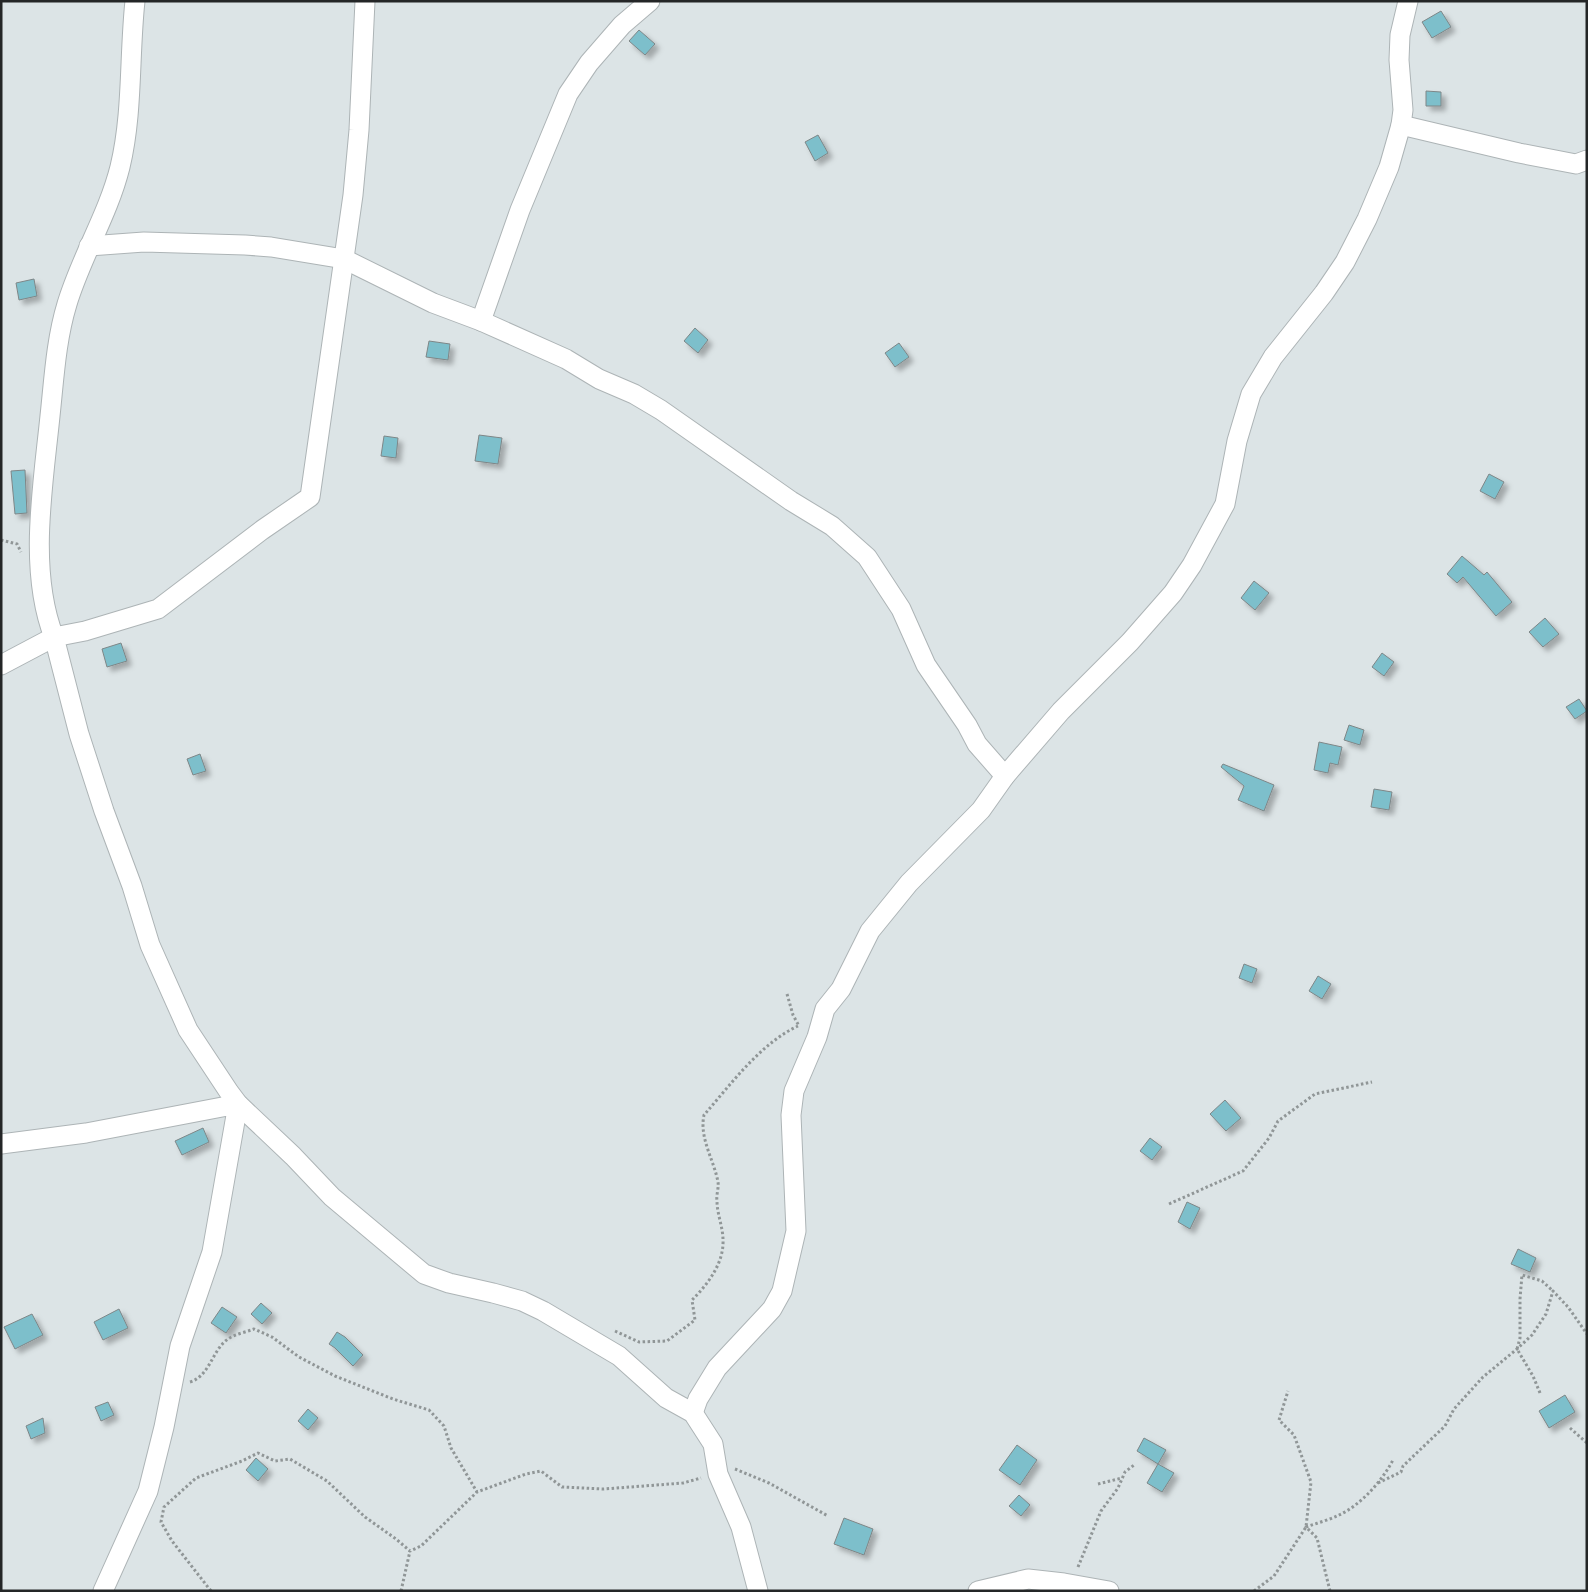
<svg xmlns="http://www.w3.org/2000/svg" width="1588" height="1592" font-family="Jost,sans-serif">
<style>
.building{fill:#7dbfcb;stroke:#7e8687;filter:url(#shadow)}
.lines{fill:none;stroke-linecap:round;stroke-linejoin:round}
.street-casing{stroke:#adb4b6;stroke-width:21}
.path{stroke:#909697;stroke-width:3;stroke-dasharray:2.5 2.5;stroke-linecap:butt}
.street{stroke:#fff;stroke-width:19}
</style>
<defs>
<filter id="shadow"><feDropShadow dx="4.5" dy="4.5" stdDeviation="2.5" flood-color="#0004"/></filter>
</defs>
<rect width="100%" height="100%" fill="#dce4e6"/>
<!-- building -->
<g class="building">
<polygon points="1441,11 1451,27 1432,38 1422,22"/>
<polygon points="639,30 655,44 645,55 629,41"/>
<polygon points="1426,91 1441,92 1441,106 1426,106"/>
<polygon points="818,135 828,153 815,161 805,142"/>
<polygon points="34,279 37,296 19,300 16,283"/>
<polygon points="695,328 708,340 698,353 684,341"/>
<polygon points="429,341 450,344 448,360 426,357"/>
<polygon points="899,343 909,357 895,367 885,353"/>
<polygon points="479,435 502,438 498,464 475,461"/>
<polygon points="384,436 398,438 396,458 381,456"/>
<polygon points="25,470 27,513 15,514 11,471"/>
<polygon points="1489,474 1504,482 1495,499 1480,491"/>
<polygon points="1462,556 1484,575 1487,572 1512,602 1496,616 1463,577 1457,583 1447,574"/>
<polygon points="1254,581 1269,593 1255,610 1241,598"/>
<polygon points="1545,618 1559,634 1543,647 1529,632"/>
<polygon points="121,643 127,661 107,667 102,649"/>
<polygon points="1382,653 1394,662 1384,676 1372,667"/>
<polygon points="1579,699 1587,711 1575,719 1566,707"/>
<polygon points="1349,725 1364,730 1360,745 1344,740"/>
<polygon points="1319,742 1342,747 1338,765 1330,763 1328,773 1314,770"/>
<polygon points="200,754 206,771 193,775 187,759"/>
<polygon points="1223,764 1274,785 1264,811 1238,800 1244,786 1221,767"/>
<polygon points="1374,789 1392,792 1389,810 1371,807"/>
<polygon points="1244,964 1257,969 1252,983 1239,978"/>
<polygon points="1318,976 1331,984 1322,999 1309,991"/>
<polygon points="1225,1100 1241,1118 1226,1131 1210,1114"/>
<polygon points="203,1128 209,1142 182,1155 175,1141"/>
<polygon points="1150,1138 1162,1147 1152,1160 1140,1151"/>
<polygon points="1187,1202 1200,1208 1190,1229 1178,1222"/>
<polygon points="1518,1249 1536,1258 1530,1272 1511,1264"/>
<polygon points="261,1303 272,1313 262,1324 251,1314"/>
<polygon points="222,1307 237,1317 226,1333 211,1323"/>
<polygon points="119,1309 128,1328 103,1340 94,1322"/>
<polygon points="32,1314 43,1335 15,1349 4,1327"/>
<polygon points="337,1332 345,1337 363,1355 353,1366 335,1348 329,1344"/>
<polygon points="1565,1395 1575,1412 1549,1428 1539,1411"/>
<polygon points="108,1402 114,1415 101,1421 95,1407"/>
<polygon points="308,1409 318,1418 308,1430 298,1421"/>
<polygon points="43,1418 45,1433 31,1439 26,1426"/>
<polygon points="1144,1438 1166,1450 1158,1464 1137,1451"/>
<polygon points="1017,1445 1037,1460 1020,1485 999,1470"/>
<polygon points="256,1458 268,1469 258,1481 246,1470"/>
<polygon points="1158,1464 1174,1473 1162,1492 1147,1483"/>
<polygon points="1019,1495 1030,1505 1021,1516 1009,1506"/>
<polygon points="844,1518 873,1529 864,1555 834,1544"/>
</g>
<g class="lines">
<defs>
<g id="street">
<path d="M135 1C129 56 133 113 120 167 108 215 81 257 67 304 56 340 54 379 50 416 43 486 28 570 54 637L79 734 104 811 132 886 150 945 188 1030 229 1092 238 1104 293 1156 332 1197 424 1274 449 1283 493 1293 522 1301 543 1311 619 1356 666 1398 693 1413 713 1444 718 1474 741 1527 758 1591"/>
<polyline points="1401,125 1519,153 1576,164 1587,160"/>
<polyline points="89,246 144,242 245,245 271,247 344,259 433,303 481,321 566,359 599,379 634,394 661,410 791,501 832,526 867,557 901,609 926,665 967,725 977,744 1005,776"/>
<polyline points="481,321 520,210 568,94 589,63 622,25 650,1"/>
<polyline points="1,665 54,637 85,631 158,609 262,530 310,497 353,195 359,130 365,1"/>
<polyline points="1,1144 86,1133 238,1104 212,1252 180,1346 164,1427 148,1491 103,1591"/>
<polyline points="693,1413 698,1399 717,1368 772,1309 782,1291 796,1231 791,1115 794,1091 817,1037 825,1009 841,989 870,931 909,883 981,810 1005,776 1061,711 1130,642 1173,593 1192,565 1225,504 1237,441 1251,394 1273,357 1324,293 1345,262 1367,219 1389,167 1401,125 1403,110 1399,60 1400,35 1408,1"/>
<polyline points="978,1591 1028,1579 1064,1583 1109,1591"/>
</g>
</defs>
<!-- street casing -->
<use href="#street" class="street-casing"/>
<!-- path -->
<g class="path">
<polyline points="1,540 17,544 21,552"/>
<polyline points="787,994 793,1015 799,1026"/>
<polyline points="1169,1204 1243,1171 1269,1138 1278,1121 1315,1094 1372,1082"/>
<path d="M615 1331 639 1342 667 1341 695 1320 692 1300C708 1284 724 1263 723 1240 723 1227 717 1214 717 1201 716 1195 719 1188 718 1182 714 1160 699 1138 704 1115 731 1084 761 1043 798 1026"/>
<path d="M190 1382C210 1376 212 1350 228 1339 235 1334 246 1332 254 1329L272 1337 299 1357 335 1376 393 1399 429 1410 444 1426 451 1448 477 1492"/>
<polyline points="1540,1393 1533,1376 1517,1349 1520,1338 1520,1299 1522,1275 1542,1281 1553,1291"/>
<polyline points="1570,1428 1587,1443"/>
<polyline points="735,1469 769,1483 828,1516"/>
<polyline points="1378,1483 1401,1472 1403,1466 1445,1426 1454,1409 1483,1377 1517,1349 1532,1335 1546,1314 1553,1291 1568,1307 1587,1334"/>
<polyline points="1098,1484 1122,1478"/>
<polyline points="1078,1567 1101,1511 1118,1488 1125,1472 1134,1465"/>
<polyline points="211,1591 172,1541 161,1522 164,1507 196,1478 242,1461 258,1453 275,1461 290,1459 327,1481 365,1517 396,1539 410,1551 421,1546 477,1492 526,1474 541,1471 562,1487 604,1489 683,1483 701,1478"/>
<polyline points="401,1591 410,1551"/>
<polyline points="1254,1591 1274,1576 1306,1527 1311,1482 1294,1435 1279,1420 1288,1391"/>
<path d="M1330 1591 1317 1538 1306 1527C1317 1523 1329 1520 1339 1515 1361 1505 1382 1481 1393 1460"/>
</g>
<!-- street -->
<use href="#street" class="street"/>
</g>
<!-- border -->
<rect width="1588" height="1592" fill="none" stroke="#242627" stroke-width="5"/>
</svg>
